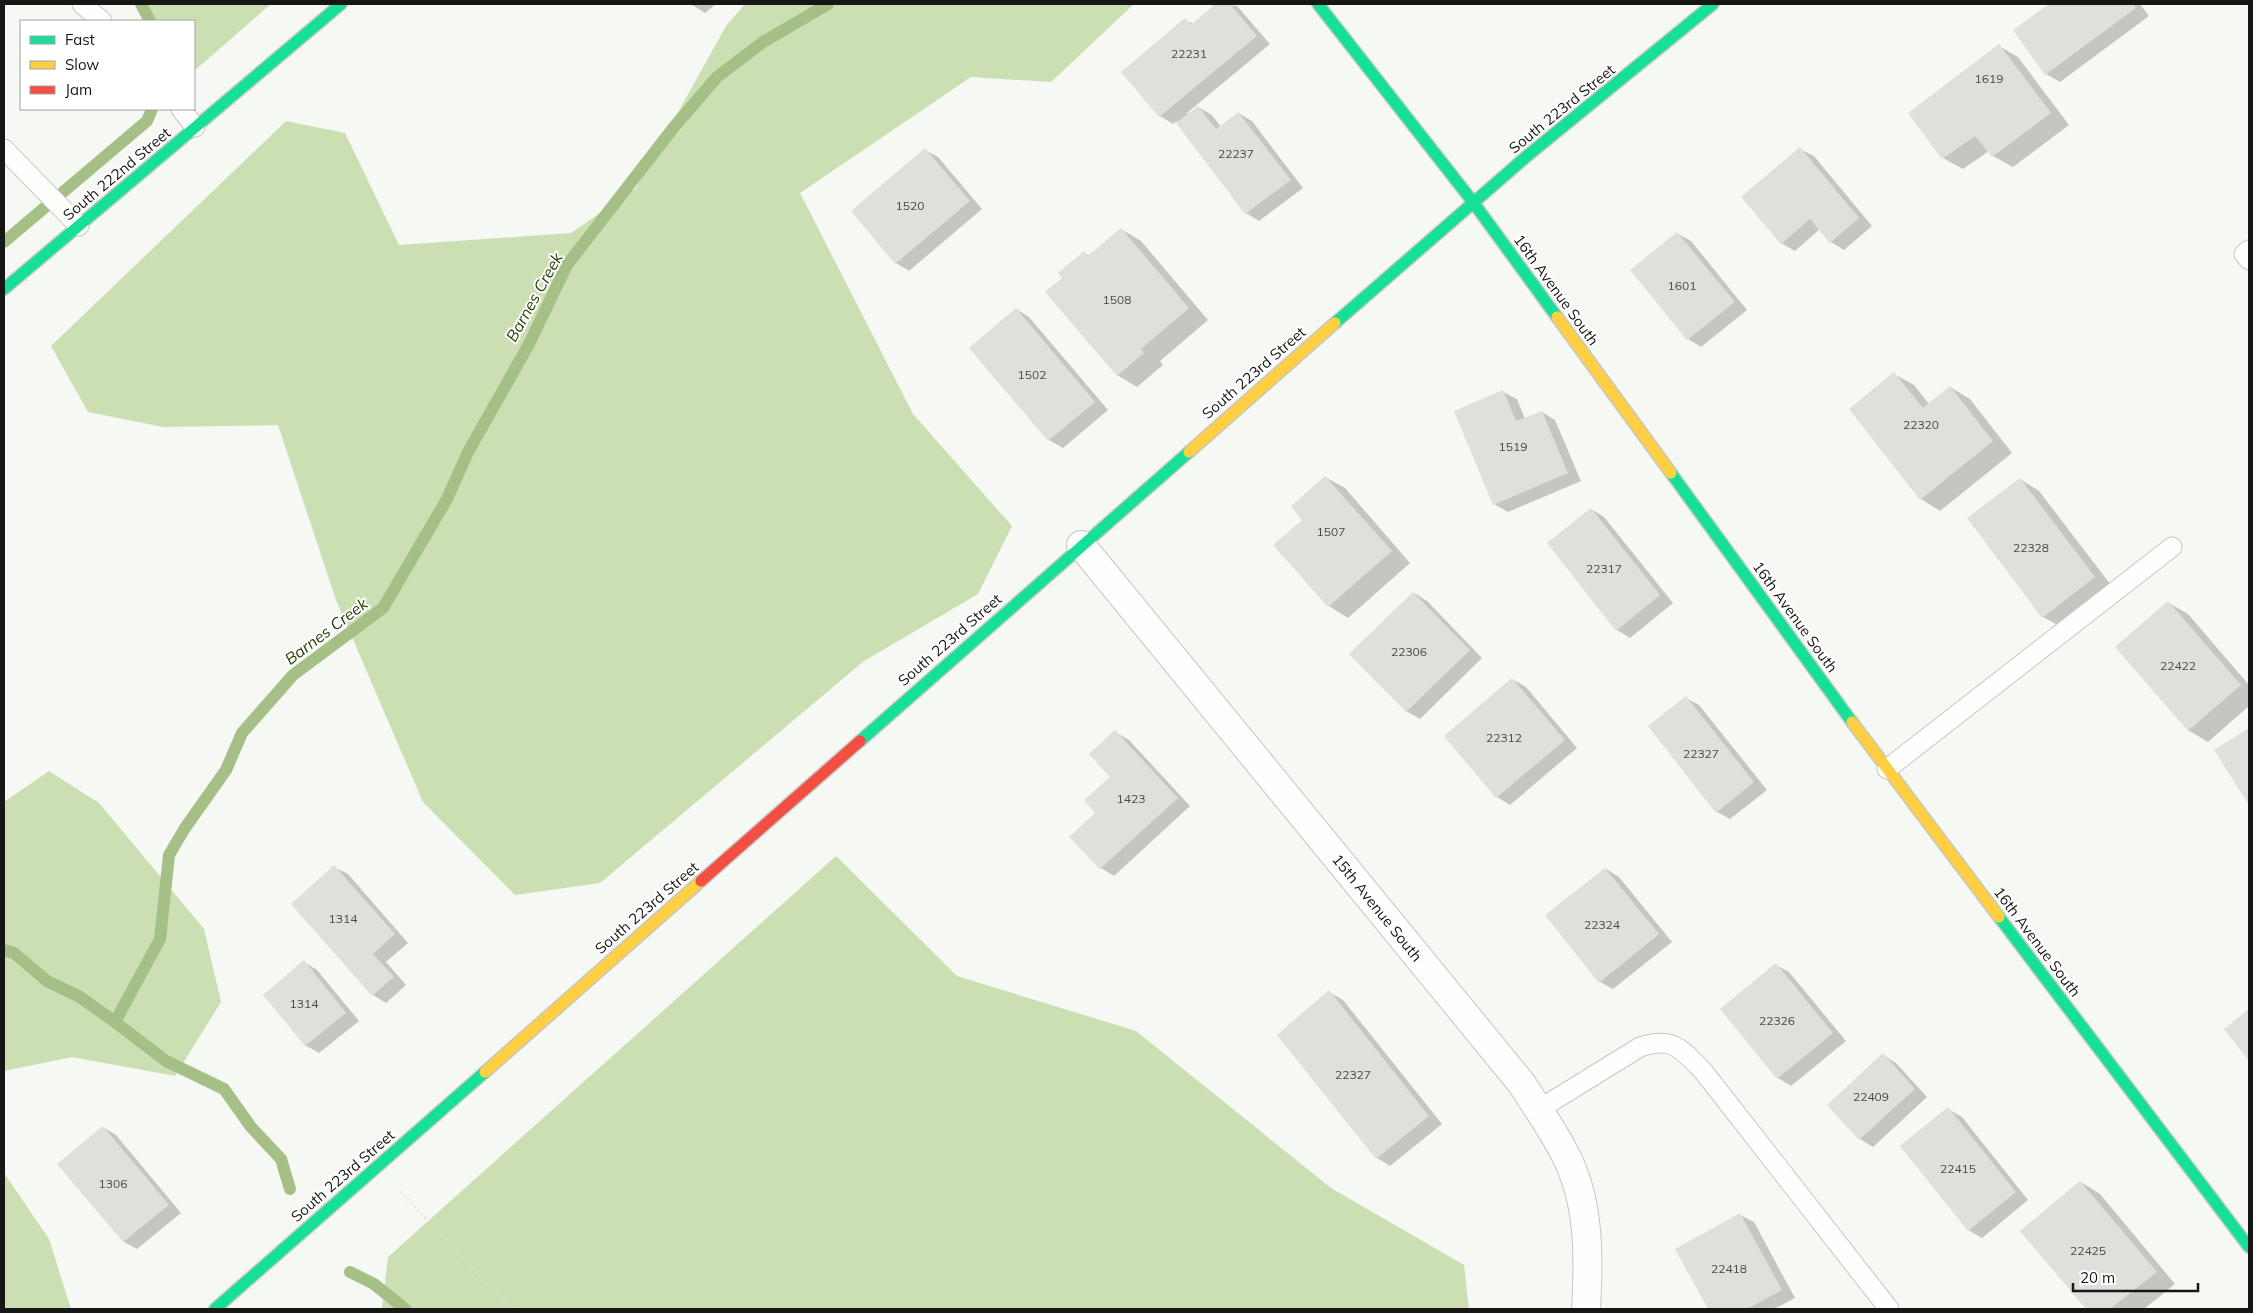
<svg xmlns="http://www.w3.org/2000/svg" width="2253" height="1313" font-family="Mulish,sans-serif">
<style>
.forest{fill:#cbdfb2}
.shadow{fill:#0003}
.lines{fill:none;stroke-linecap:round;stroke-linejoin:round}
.stream{stroke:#a6bf86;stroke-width:12}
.building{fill:#dde0db}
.lane-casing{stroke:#c6c8c4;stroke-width:21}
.street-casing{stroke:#c6c8c4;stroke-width:30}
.fast-casing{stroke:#c6c8c4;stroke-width:14}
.slow-casing{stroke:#c6c8c4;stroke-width:14}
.jam-casing{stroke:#c6c8c4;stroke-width:14}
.path{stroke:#dddedc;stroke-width:3;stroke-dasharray:1 4;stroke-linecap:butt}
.lane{stroke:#fefefd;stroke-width:19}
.street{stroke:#fefefd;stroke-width:28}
.fast{stroke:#16e098;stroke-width:11}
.slow{stroke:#ffcf43;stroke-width:11}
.jam{stroke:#f24e42;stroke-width:11}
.labels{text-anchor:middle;stroke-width:4;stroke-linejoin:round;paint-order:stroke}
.number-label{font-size:12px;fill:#494a47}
.street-label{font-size:15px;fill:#161714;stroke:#fff}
.water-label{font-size:16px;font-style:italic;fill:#293e02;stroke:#fff}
</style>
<rect width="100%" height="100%" fill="#f5f8f3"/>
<!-- forest -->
<g class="forest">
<polygon points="136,4 271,4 194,71 194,21 150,21"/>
<polygon points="745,4 1134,4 1051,82 971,77 800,193 913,414 1012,526 978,594 864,661 600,883 515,895 423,802 336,600 278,425 163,427 88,412 51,346 286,121 345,133 399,245 571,233 636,188 726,26"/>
<polygon points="49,771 99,803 204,929 221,1002 175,1076 72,1057 4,1071 4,802"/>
<polygon points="836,856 957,976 1136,1031 1331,1188 1464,1265 1469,1309 382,1309 388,1257"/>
<polygon points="4,1173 49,1239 71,1309 4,1309"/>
</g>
<!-- shadow -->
<g class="shadow">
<polygon points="691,4 716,4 705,13"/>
<polygon points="1217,4 1237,6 1270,44 1187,113 1188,115 1198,107 1212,115 1221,127 1238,113 1252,121 1303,188 1259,221 1246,213 1177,121 1173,124 1160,116 1123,72 1185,20 1193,24"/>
<polygon points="2051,4 2140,4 2149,16 2060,82 2046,74 2014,31"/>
<polygon points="1999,46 2018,57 2069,125 2013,167 1993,156 1989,151 1963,169 1943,158"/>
<polygon points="1800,149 1814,156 1872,226 1844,250 1831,242 1820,229 1795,251 1781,243"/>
<polygon points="925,150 938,157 982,209 909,271 896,263 852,211"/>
<polygon points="1121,229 1141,241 1208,320 1160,361 1163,365 1137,387 1117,375 1063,278 1084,253 1090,256"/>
<polygon points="1678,234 1691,241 1747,310 1701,347 1688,339 1632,271"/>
<polygon points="1016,309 1029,317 1108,410 1063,448 1049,440 971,348"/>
<polygon points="1894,374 1914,385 1929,404 1950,387 1970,399 2012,453 1940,511 1921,499 1850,409"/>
<polygon points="1503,392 1517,399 1525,419 1542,412 1555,420 1581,481 1508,512 1494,504 1455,412"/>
<polygon points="1325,477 1345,488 1410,563 1348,618 1329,606 1304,520"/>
<polygon points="2020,479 2039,491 2114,589 2063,628 2043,617"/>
<polygon points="1591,509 1604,517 1673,603 1630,638 1617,630"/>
<polygon points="1414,593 1427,601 1482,658 1420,719 1406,711"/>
<polygon points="2169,603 2188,614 2249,685 2249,706 2208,742 2188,730"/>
<polygon points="1512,679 1526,687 1577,748 1510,805 1497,797"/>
<polygon points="1686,698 1699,705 1767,790 1730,819 1717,812"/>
<polygon points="2249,729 2249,802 2216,750"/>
<polygon points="1115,732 1129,740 1190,806 1114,876 1101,868 1071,837 1096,813 1112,777"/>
<polygon points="334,867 348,874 408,943 386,962 406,985 386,1003 373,995"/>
<polygon points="1606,869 1619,877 1672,942 1613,989 1600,982"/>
<polygon points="304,962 317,970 359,1021 319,1053 305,1045"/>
<polygon points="1776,965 1789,972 1846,1041 1791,1086 1778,1078"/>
<polygon points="1329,992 1343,1000 1442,1124 1390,1166 1377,1158"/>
<polygon points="1883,1055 1896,1063 1927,1097 1873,1147 1860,1139 1828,1105"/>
<polygon points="1948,1109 1962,1117 2028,1200 1982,1238 1968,1230"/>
<polygon points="103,1127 116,1135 181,1213 137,1249 124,1242 59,1164"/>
<polygon points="2081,1182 2100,1194 2175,1284 2144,1309 2087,1309 2022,1231"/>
<polygon points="1740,1215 1754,1222 1795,1298 1774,1309 1710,1309 1677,1249"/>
</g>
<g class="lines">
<!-- stream -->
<g class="stream">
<polyline points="141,4 150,21"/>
<polyline points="4,242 147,121 152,109"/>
<polyline points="4,950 14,953 47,981 80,997 115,1022"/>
<polyline points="290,1189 281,1159 251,1127 224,1089 166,1061 115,1022 160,939 169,855 185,828 226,770 242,733 293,675 383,608 447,499 468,452 529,344 567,265 674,127 717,77 763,42 828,4"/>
<polyline points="350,1272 374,1284 405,1309"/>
</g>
</g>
<!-- building -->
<g class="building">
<polygon points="1215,4 1230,4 1257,36 1159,117 1121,72 1185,18 1191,25"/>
<polygon points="2049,4 2133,4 2136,8 2045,75 2013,30"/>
<polygon points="1999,44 2051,113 1992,157 1975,136 1942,159 1908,113"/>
<polygon points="1198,106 1216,129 1238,112 1291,180 1245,214 1176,123"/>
<polygon points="1800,147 1859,218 1830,243 1810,219 1781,244 1741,197"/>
<polygon points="925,148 970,201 895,264 851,211"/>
<polygon points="1121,228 1189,308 1141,349 1144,353 1117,376 1045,292 1062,278 1058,273 1084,251 1088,256"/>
<polygon points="1677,232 1735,302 1687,340 1630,270"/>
<polygon points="1016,308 1095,402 1048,441 969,348"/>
<polygon points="1894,372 1923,408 1950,386 1993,441 1920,500 1849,409"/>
<polygon points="1503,390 1516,421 1542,411 1568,473 1493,505 1454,411"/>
<polygon points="1325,476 1392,551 1328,607 1273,545 1302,520 1291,506"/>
<polygon points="2020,478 2095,577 2042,618 1967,518"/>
<polygon points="1591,508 1660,595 1616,631 1547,543"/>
<polygon points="1413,592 1470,650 1406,712 1349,654"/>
<polygon points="2168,601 2241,685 2188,731 2115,647"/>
<polygon points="1512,678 1565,740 1496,798 1444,736"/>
<polygon points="1686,696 1754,782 1716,813 1648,726"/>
<polygon points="2249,728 2249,805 2214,750"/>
<polygon points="1115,730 1178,798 1100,869 1069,837 1095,813 1084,800 1110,777 1089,754"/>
<polygon points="334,865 395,934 373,954 394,977 372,996 291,904"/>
<polygon points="1605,868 1659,934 1599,983 1545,915"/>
<polygon points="304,960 346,1013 305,1046 263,995"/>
<polygon points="1776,963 1833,1033 1777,1079 1720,1009"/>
<polygon points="1329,990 1429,1116 1376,1159 1277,1035"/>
<polygon points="2249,1009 2249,1061 2224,1029"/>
<polygon points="1883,1053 1915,1089 1859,1140 1827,1105"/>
<polygon points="1948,1107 2016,1192 1968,1231 1900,1146"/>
<polygon points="103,1126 169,1205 123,1242 57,1164"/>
<polygon points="2080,1181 2157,1272 2110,1309 2086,1309 2020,1231"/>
<polygon points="1740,1213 1782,1290 1747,1309 1708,1309 1675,1249"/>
</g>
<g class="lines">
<defs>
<g id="lane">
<polyline points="82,4 102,21"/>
<polyline points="181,109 195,127"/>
<polyline points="4,149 79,226"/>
<polyline points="2249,250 2244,254 2249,260"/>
<polyline points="1887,769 2172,547"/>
<path d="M1538 1110 1640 1047C1673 1036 1681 1049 1703 1071L1889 1309"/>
</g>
<path id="street" d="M1081 545 1522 1084C1536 1106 1552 1129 1564 1152 1590 1200 1589 1257 1586 1309"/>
<g id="fast">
<polyline points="1318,4 1473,202 1557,317"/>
<polyline points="4,289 341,4"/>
<polyline points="1335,323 1527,156 1713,4"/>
<polyline points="1671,473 1852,722"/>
<polyline points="860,741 1189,452"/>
<polyline points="1999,917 2249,1247"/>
<polyline points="215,1309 485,1072"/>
</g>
<g id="slow">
<polyline points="1557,317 1671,473"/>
<polyline points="1189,452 1335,323"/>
<polyline points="1852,722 1999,917"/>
<polyline points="485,1072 701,881"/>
</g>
<polyline id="jam" points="701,881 860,741"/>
</defs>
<!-- lane casing -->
<use href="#lane" class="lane-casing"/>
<!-- street casing -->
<use href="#street" class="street-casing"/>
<!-- fast casing -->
<use href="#fast" class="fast-casing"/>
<!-- slow casing -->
<use href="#slow" class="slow-casing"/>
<!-- jam casing -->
<use href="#jam" class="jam-casing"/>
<!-- path -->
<polyline class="path" points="401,1192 512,1309"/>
<!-- lane -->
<use href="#lane" class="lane"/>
<!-- street -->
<use href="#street" class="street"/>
<!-- fast -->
<use href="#fast" class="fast"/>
<!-- slow -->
<use href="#slow" class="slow"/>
<!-- jam -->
<use href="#jam" class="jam"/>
</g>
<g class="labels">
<!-- number labels -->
<g class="number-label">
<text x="1189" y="58">22231</text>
<text x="1989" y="83">1619</text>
<text x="1236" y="158">22237</text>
<text x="910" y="210">1520</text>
<text x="1682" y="290">1601</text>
<text x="1117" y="304">1508</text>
<text x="1032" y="379">1502</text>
<text x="1921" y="429">22320</text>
<text x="1513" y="451">1519</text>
<text x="1331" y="536">1507</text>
<text x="2031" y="552">22328</text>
<text x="1604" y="573">22317</text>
<text x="1409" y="656">22306</text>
<text x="2178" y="670">22422</text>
<text x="1504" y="742">22312</text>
<text x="1701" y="758">22327</text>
<text x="1131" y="803">1423</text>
<text x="343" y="923">1314</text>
<text x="1602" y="929">22324</text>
<text x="304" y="1008">1314</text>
<text x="1777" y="1025">22326</text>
<text x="1353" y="1079">22327</text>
<text x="1871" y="1101">22409</text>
<text x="1958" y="1173">22415</text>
<text x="113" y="1188">1306</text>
<text x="2088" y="1255">22425</text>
<text x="1729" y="1273">22418</text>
</g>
<!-- street labels -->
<g class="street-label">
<text transform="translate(1562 109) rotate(-39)" y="5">South 223rd Street</text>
<text transform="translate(117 174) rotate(-40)" y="5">South 222nd Street</text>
<text transform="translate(1556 290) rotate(54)" y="5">16th Avenue South</text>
<text transform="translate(1254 373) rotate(-41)" y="5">South 223rd Street</text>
<text transform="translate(1795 617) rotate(54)" y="5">16th Avenue South</text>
<text transform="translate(950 640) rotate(-41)" y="5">South 223rd Street</text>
<text transform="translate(647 908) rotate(-41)" y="5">South 223rd Street</text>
<text transform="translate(1377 908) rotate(51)" y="5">15th Avenue South</text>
<text transform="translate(2037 942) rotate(53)" y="5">16th Avenue South</text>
<text transform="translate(343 1176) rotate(-41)" y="5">South 223rd Street</text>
</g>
<!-- water labels -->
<g class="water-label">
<text transform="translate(534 297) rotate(-61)" y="6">Barnes Creek</text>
<text transform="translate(326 631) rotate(-37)" y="6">Barnes Creek</text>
</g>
</g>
<!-- border -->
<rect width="2253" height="1313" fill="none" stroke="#161714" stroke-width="10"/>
<!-- legend -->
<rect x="20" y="20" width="175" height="90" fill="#ffffff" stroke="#a2a2a1"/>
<rect x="30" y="36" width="25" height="8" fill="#16e098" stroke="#a2a2a1"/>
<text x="65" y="45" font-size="15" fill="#161714">Fast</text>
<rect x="30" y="61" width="25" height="8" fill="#ffcf43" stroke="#a2a2a1"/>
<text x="65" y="70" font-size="15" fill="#161714">Slow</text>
<rect x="30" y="86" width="25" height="8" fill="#f24e42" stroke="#a2a2a1"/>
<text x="65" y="95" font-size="15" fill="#161714">Jam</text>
<!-- scale -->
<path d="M2073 1283v8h125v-8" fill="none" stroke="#161714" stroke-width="2.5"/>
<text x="2080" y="1283" font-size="15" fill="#161714" stroke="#ffffff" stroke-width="4" paint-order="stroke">20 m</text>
</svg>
